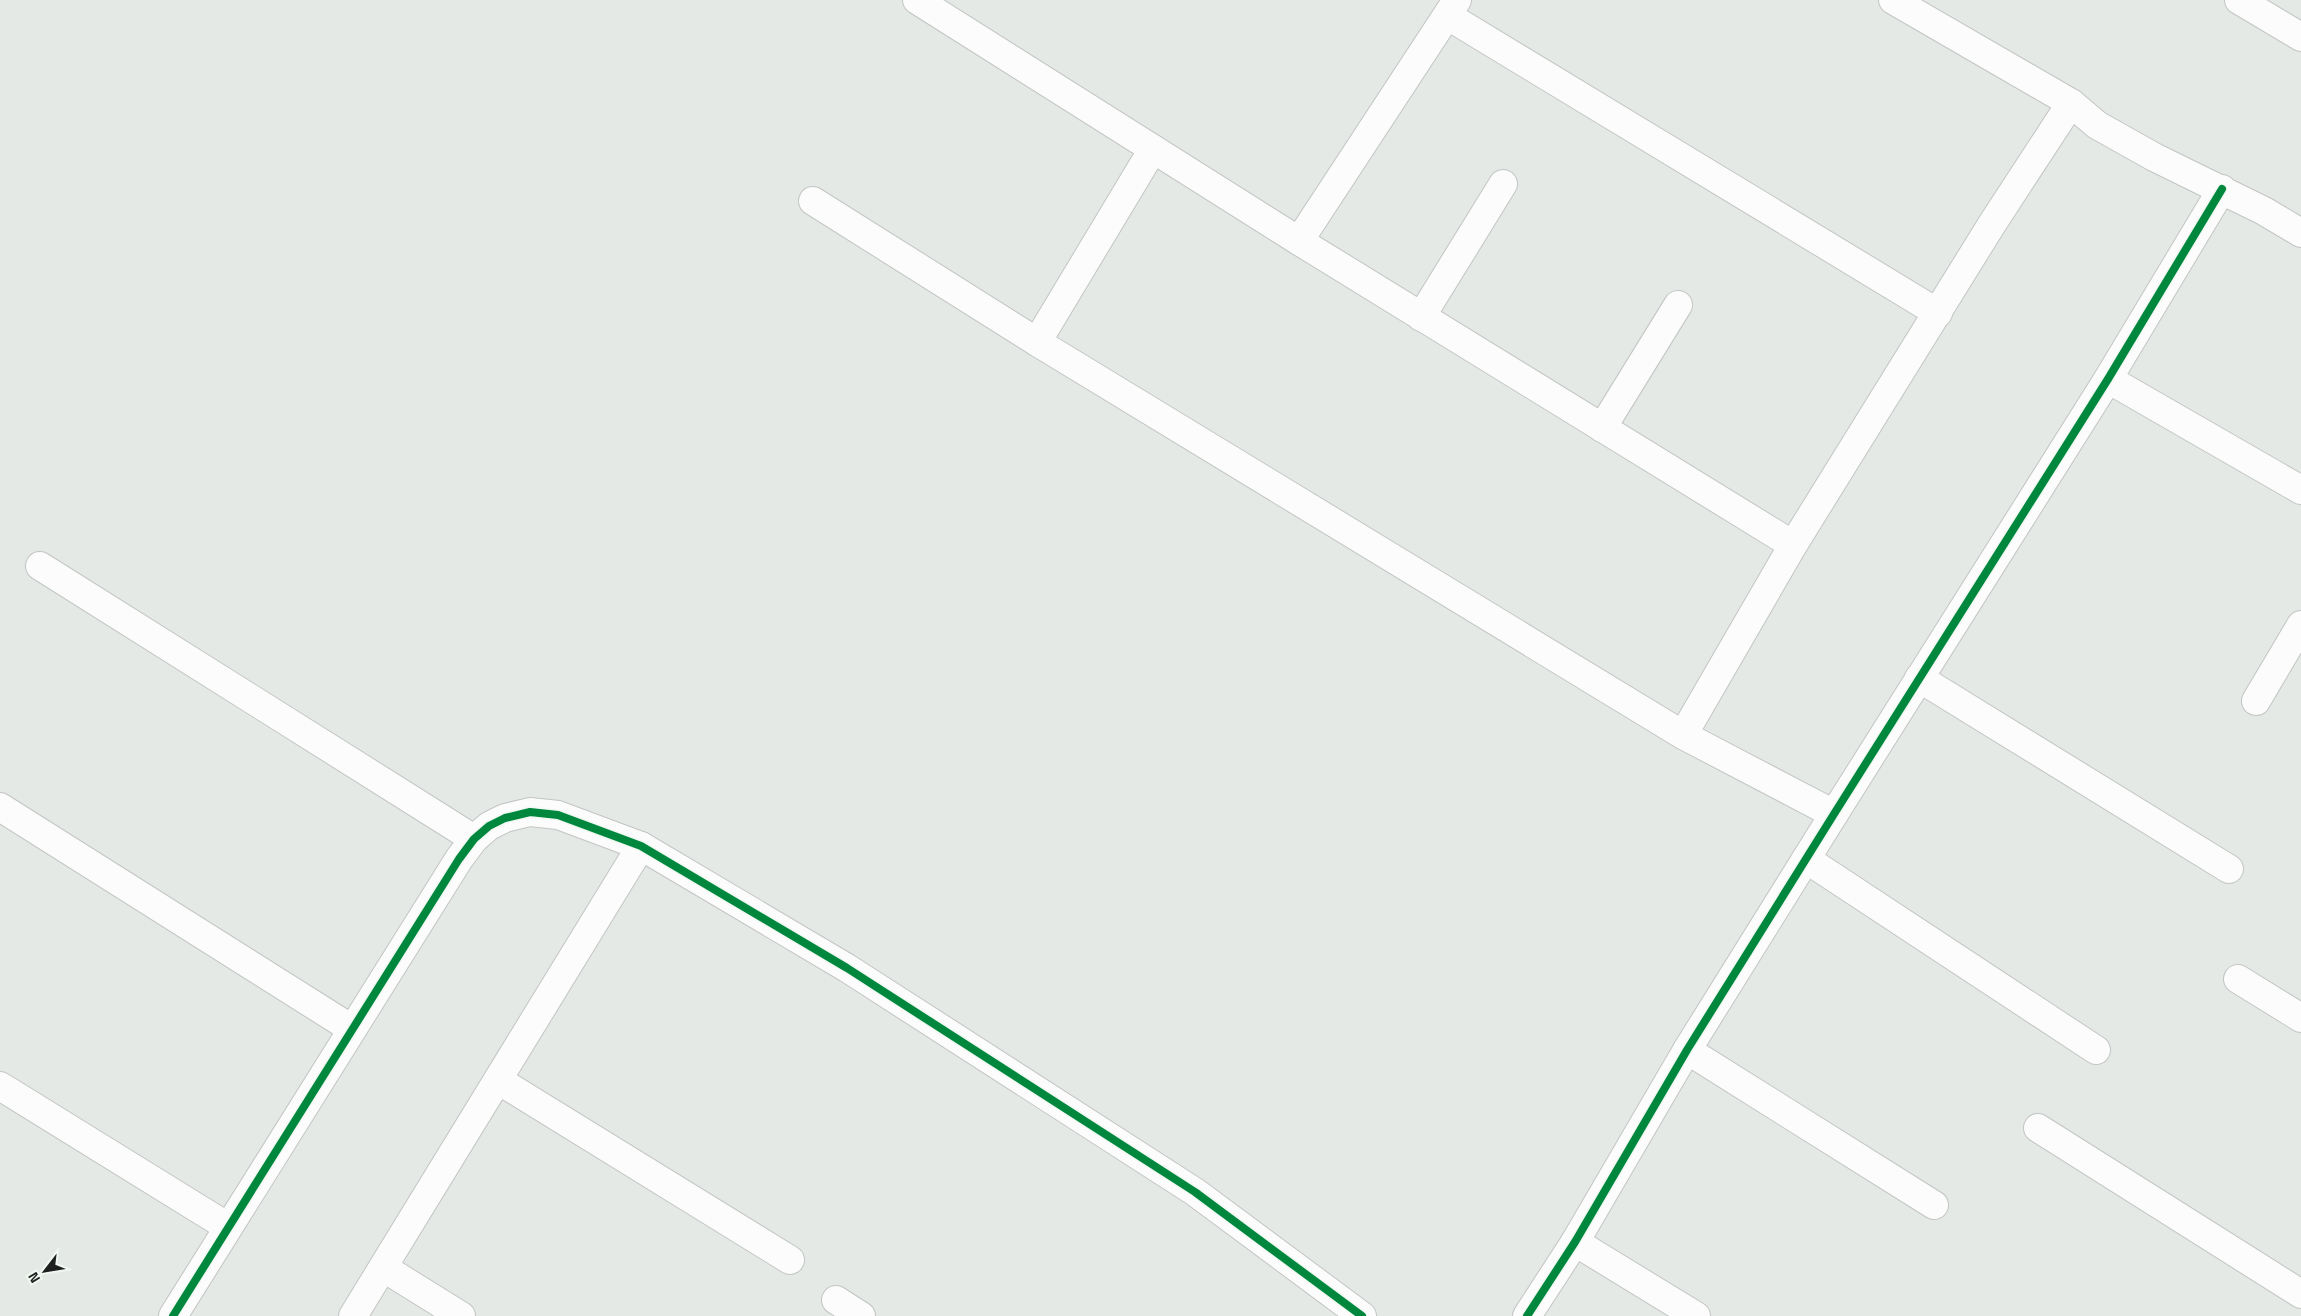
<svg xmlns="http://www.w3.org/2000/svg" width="2301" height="1316" font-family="'Titillium Web',sans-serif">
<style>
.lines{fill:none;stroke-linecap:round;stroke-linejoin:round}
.minor-casing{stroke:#c2c5c3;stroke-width:30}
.minor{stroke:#fbfcfb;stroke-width:28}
.cycleway-casing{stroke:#f1f8f2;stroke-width:11}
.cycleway{stroke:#00873e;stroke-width:8}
</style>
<rect width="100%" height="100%" fill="#e5e9e6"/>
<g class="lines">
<defs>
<g id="minor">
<polyline points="917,0 1299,241 1793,545"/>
<polyline points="1893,0 2071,103"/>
<polyline points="2239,0 2301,37"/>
<polyline points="1448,16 1938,313"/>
<polyline points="1153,149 1037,342 1683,735 1834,814"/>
<polyline points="813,201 1037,342"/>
<polyline points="1299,241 1457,0"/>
<polyline points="1421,317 1503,184"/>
<polyline points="2108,379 2301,490"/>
<polyline points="1602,428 1678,305"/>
<polyline points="40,566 474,839"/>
<polyline points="1919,678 2229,869"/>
<polyline points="2256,701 2301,625"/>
<polyline points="1683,735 1793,545 1992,224 2071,103 2097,125 2154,157 2264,211 2301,233"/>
<polyline points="0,807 352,1029"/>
<polyline points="1806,859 2096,1050"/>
<polyline points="2238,979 2301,1018"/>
<polyline points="1687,1050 1934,1205"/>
<polyline points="498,1080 790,1260"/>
<polyline points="0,1086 228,1227"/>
<polyline points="2038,1128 2301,1294"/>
<polyline points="1575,1242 1696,1316"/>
<polyline points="384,1268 461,1316"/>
<polyline points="836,1300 861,1316"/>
<polyline points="173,1316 459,859 474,839 489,826 505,818 530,812 558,815 641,846 847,968 1195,1192 1362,1316"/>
<polyline points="353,1316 641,846"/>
<polyline points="1527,1316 1575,1242 1687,1050 1834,814 2108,379 2222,189"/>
</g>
</defs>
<!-- minor casing -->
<use href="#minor" class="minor-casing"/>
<!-- minor -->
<use href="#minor" class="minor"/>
<defs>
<g id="cycleway">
<polyline points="173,1316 459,859 474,839 489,826 505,818 530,812 558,815 641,846 847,968 1195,1192 1362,1316"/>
<polyline points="1527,1316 1575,1242 1687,1050 1834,814 2108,379 2222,189"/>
</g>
</defs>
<!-- cycleway casing -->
<use href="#cycleway" class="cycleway-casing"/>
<!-- cycleway -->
<use href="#cycleway" class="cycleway"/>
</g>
<!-- north arrow -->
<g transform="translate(45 1271) rotate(239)" stroke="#f1f8f2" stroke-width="4" paint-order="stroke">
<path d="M0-4L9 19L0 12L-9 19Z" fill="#1d201e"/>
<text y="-8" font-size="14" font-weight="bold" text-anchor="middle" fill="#1d201e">N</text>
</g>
</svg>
